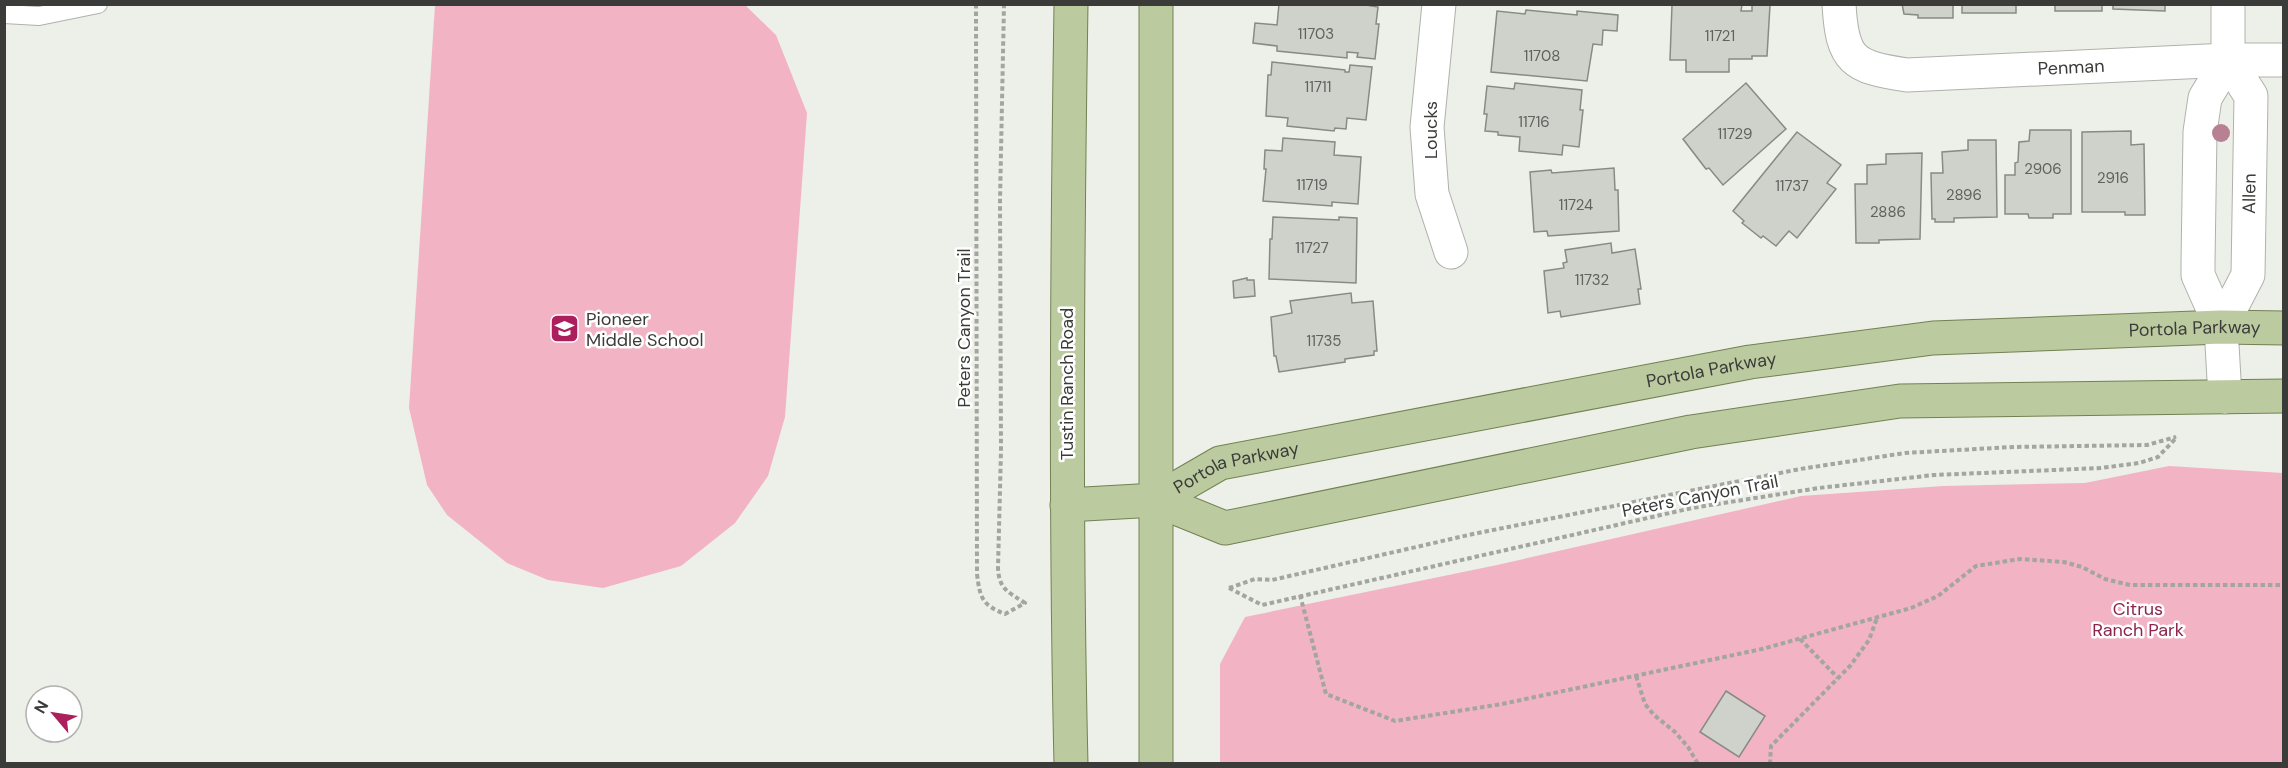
<svg xmlns="http://www.w3.org/2000/svg" width="2288" height="768" font-family="'DM Sans',sans-serif">
<style>
.green{fill:#f2b3c4}
.building{fill:#cfd2ca;stroke:#888b84;stroke-width:1.5}
.lines{fill:none;stroke-linecap:round;stroke-linejoin:round}
.service-casing{stroke:#afb2ab;stroke-width:20}
.minor-casing{stroke:#afb2ab;stroke-width:35}
.primary-casing{stroke:#728152;stroke-width:35}
.path{stroke:#a3a59f;stroke-width:4;stroke-dasharray:4.5 3;stroke-linecap:butt}
.service{stroke:#fff;stroke-width:18}
.minor{stroke:#fff;stroke-width:33}
.primary{stroke:#bccaa0;stroke-width:33}
.tree{fill:#b78093}
.labels{text-anchor:middle;stroke-width:5;stroke-linejoin:round;paint-order:stroke}
.number-label{font-size:15px;fill:#60625d}
.street-label{font-size:18px;fill:#3b3c39;stroke:#fff}
.poi-label{font-size:18px;fill:#3b3c39;stroke:#fff;text-anchor:start}
.park-label{font-size:18px;fill:#8b254d;stroke:#fff}
</style>
<rect width="100%" height="100%" fill="#edf0e8"/>
<!-- green -->
<g class="green">
<polygon points="435,5 745,5 776,35 807,113 785,417 768,476 735,523 681,566 603,588 548,580 507,563 447,515 427,485 409,408"/>
<polygon points="2169,466 2283,473 2283,763 1220,763 1220,664 1245,617 1497,565 1801,496 1943,486 2085,483"/>
</g>
<!-- building -->
<g class="building">
<polygon points="1279,4 1360,4 1378,7 1376,24 1379,24 1375,59 1357,57 1358,53 1347,52 1347,58 1277,51 1277,46 1253,43 1255,23 1277,25"/>
<polygon points="1902,4 1953,4 1953,18 1918,18 1918,15 1904,14"/>
<rect x="1962" y="4" width="54" height="9"/>
<rect x="2055" y="4" width="47" height="7"/>
<polygon points="2113,4 2165,4 2165,11 2113,9"/>
<polygon points="1672,5 1742,5 1741,11 1752,11 1752,5 1770,5 1767,56 1752,56 1752,59 1729,59 1729,72 1686,72 1686,60 1670,60"/>
<polygon points="1526,10 1577,15 1577,11 1618,15 1617,31 1603,30 1602,45 1593,44 1587,81 1491,72 1497,11 1525,14"/>
<polygon points="1272,62 1345,70 1345,72 1349,72 1350,65 1372,67 1366,120 1347,118 1346,129 1335,128 1334,131 1287,126 1288,118 1266,116 1268,75 1271,75"/>
<polygon points="1515,83 1582,90 1580,110 1583,110 1579,147 1563,145 1562,155 1519,151 1520,137 1498,135 1498,132 1485,131 1487,114 1484,114 1487,86 1514,89"/>
<polygon points="1746,83 1786,129 1723,185 1709,168 1706,169 1683,139"/>
<polygon points="2030,130 2071,130 2071,214 2053,214 2053,218 2029,218 2028,214 2005,214 2005,175 2015,175 2015,163 2018,162 2019,142 2029,141"/>
<polygon points="2131,131 2131,145 2144,144 2145,215 2125,215 2125,212 2082,212 2082,132"/>
<polygon points="1797,132 1841,165 1827,183 1836,189 1797,238 1789,231 1776,246 1763,236 1761,238 1742,223 1744,221 1733,211"/>
<polygon points="1283,138 1335,142 1334,155 1361,157 1358,204 1332,202 1332,206 1263,201 1266,169 1264,169 1265,150 1282,151"/>
<polygon points="1968,140 1996,140 1997,217 1954,218 1954,222 1935,222 1935,219 1932,219 1931,173 1943,173 1942,152 1968,150"/>
<polygon points="1922,153 1920,239 1879,240 1879,243 1856,243 1855,184 1867,184 1867,165 1886,164 1886,154"/>
<polygon points="1614,168 1615,190 1618,190 1619,231 1548,236 1547,231 1534,232 1530,172 1551,170 1552,173"/>
<polygon points="1273,217 1339,220 1339,217 1357,218 1356,283 1269,279 1270,239 1272,239"/>
<polygon points="1611,243 1612,253 1635,249 1641,289 1638,289 1640,304 1561,317 1560,311 1548,313 1544,271 1564,268 1563,263 1567,262 1565,250"/>
<polygon points="1247,278 1247,280 1254,280 1255,296 1234,298 1233,281"/>
<polygon points="1351,293 1352,303 1373,301 1377,351 1374,351 1374,355 1345,359 1345,362 1279,372 1276,356 1274,356 1271,317 1292,313 1290,301"/>
<polygon points="1726,691 1765,716 1739,757 1700,732"/>
</g>
<g class="lines">
<defs>
<polyline id="service" points="4,14 39,16 98,4"/>
<g id="minor">
<polyline points="1439,4 1427,127 1432,194 1451,252"/>
<path id="s1" d="M1839 4C1842 61 1853 67 1907 75L2228 60H2284"/>
<path id="s2" d="M2221 327 2248 275 2251 96 2228 60"/>
<polyline points="2225,397 2221,327 2198,275 2198,263 2200,132 2205,98 2228,60 2228,4"/>
</g>
<g id="primary">
<path d="M1071 4C1067 258 1065 510 1071 764"/>
<path id="s3" d="M1156 500 1220 463 1750 362 1933 338 2221 327 2284 328"/>
<polyline points="1067,505 1156,500 1225,528 1691,432 1900,401 2284,396"/>
<polyline points="1156,764 1156,4"/>
</g>
</defs>
<!-- service casing -->
<use href="#service" class="service-casing"/>
<!-- minor casing -->
<use href="#minor" class="minor-casing"/>
<!-- primary casing -->
<use href="#primary" class="primary-casing"/>
<!-- path -->
<g class="path">
<path d="M976 4 977 574C980 598 982 605 1005 614L1025 603C1008 592 999 589 998 568L1001 450 1000 201 1004 4"/>
<polyline points="2284,437 2284,441"/>
<polyline points="1229,588 1262,605 1692,508 1819,488 1934,475 2101,468 2139,463 2158,457 2177,437"/>
<polyline points="1229,588 1255,579 1272,580 1473,534 1800,469 1905,453 2013,447 2147,445 2176,437"/>
<polyline points="1300,595 1326,694 1395,721 1502,704 1762,649 1911,608 1938,596 1976,566 2020,559 2064,562 2082,567 2105,579 2130,585 2284,585"/>
<polyline points="1800,639 1838,678"/>
<polyline points="1636,676 1645,704 1654,715 1675,732 1688,747 1698,764"/>
<polyline points="1770,764 1771,746 1850,666 1869,640 1877,618"/>
</g>
<!-- service -->
<use href="#service" class="service"/>
<!-- minor -->
<use href="#minor" class="minor"/>
<!-- primary -->
<use href="#primary" class="primary"/>
</g>
<!-- trees -->
<circle class="tree" cx="2221" cy="133" r="9"/>
<!-- icons -->
<defs>
<symbol id="school-square" viewBox="-11 -11 22 22"><rect x="-9" y="-9" width="18" height="18" rx="4" fill="#ac1f5c" stroke="#fff"/><path d="M0-5L7-2L0 1L-7-2ZM-4 1L0 2.5L4 1V4Q0 6-4 4Z" fill="#fff"/></symbol>
</defs>
<g fill-rule="evenodd">
<use href="#school-square" x="548" y="312" width="33" height="33"/>
</g>
<g class="labels">
<!-- number labels -->
<g class="number-label">
<text x="1316" y="39">11703</text>
<text x="1720" y="41">11721</text>
<text x="1542" y="61">11708</text>
<text x="1318" y="92">11711</text>
<text x="1534" y="127">11716</text>
<text x="1735" y="139">11729</text>
<text x="2043" y="174">2906</text>
<text x="2113" y="183">2916</text>
<text x="1312" y="190">11719</text>
<text x="1792" y="191">11737</text>
<text x="1964" y="200">2896</text>
<text x="1576" y="210">11724</text>
<text x="1888" y="217">2886</text>
<text x="1312" y="253">11727</text>
<text x="1592" y="285">11732</text>
<text x="1324" y="346">11735</text>
</g>
<!-- street labels -->
<g class="street-label">
<text dy="6" stroke="none"><textPath href="#s1" startOffset="278">Penman</textPath></text>
<text transform="translate(1431 130) rotate(-90)" y="6">Loucks</text>
<text dy="6" stroke="none"><textPath href="#s2" startOffset="140">Allen</textPath></text>
<text transform="translate(964 328) rotate(-90)" y="6">Peters Canyon Trail</text>
<text dy="6" stroke="none"><textPath href="#s3" startOffset="1060">Portola Parkway</textPath></text>
<text dy="6" stroke="none"><textPath href="#s3" startOffset="574">Portola Parkway</textPath></text>
<text transform="translate(1067 384) rotate(-90)" y="6">Tustin Ranch Road</text>
<text dy="6" stroke="none"><textPath href="#s3" startOffset="88">Portola Parkway</textPath></text>
<text transform="translate(1700 496) rotate(-11)" y="6">Peters Canyon Trail</text>
</g>
<!-- poi labels -->
<g class="poi-label">
<text x="586" y="325">Pioneer<tspan x="586" dy="21">Middle School</tspan></text>
</g>
<!-- park labels -->
<g class="park-label">
<text x="2138" y="615">Citrus<tspan x="2138" dy="21">Ranch Park</tspan></text>
</g>
</g>
<!-- border -->
<rect width="2288" height="768" fill="none" stroke="#3b3c39" stroke-width="12"/>
<!-- north arrow -->
<g transform="translate(54 714) rotate(299)"><circle r="28" fill="#ffffff" stroke="#b1b1b0" stroke-width="1.5"/>
<path d="M0-4.5L10 22L0 15L-10 22Z" fill="#ac1f5c"/>
<text y="-9" font-size="16" font-weight="bold" text-anchor="middle" fill="#3b3c39">N</text>
</g>
</svg>
